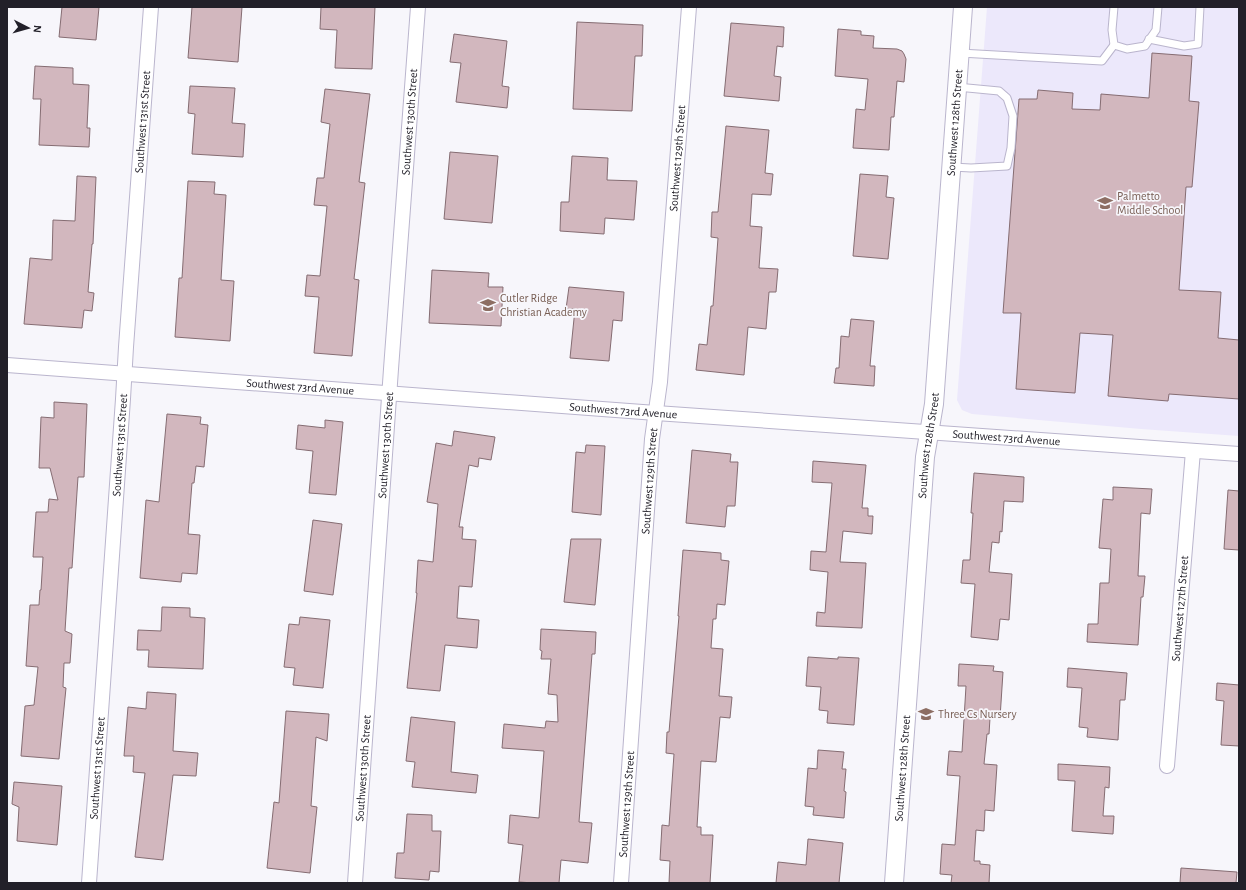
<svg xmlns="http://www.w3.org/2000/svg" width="1246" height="890" font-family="'Alegreya Sans',sans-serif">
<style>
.built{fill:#ece8fb}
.building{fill:#d2b7be;stroke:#856c72}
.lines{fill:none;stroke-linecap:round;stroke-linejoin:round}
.service-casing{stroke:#bab5cd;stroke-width:9}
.minor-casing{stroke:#bab5cd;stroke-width:16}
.tertiary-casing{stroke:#bab5cd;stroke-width:20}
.service{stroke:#fff;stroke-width:7}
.minor{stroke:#fff;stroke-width:14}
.tertiary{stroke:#fff;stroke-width:18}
.labels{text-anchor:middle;stroke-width:3.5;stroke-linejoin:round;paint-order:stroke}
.street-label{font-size:12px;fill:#222029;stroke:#f7f6fb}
.education-label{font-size:12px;fill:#785e54;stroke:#f7f6fb;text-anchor:start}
</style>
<rect width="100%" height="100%" fill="#f7f6fb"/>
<!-- built -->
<polygon class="built" points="987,7 1239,7 1239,436 1141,429 972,414 962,410 957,400"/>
<!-- building -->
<g class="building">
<polygon points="62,7 99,7 96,40 59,37"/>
<polygon points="192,7 242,7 238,62 188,58"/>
<polygon points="321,7 375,7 372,69 335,68 337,30 320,29"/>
<polygon points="577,22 643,25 642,56 635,56 632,111 573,109"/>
<polygon points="731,23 784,27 783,47 777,46 774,76 781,77 779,101 724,96"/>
<polygon points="838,29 861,31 861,35 874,36 873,48 897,49 902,51 904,54 906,59 904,82 897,81 894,117 891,117 889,150 853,148 856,109 865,110 868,79 835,76"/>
<polygon points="454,34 507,41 502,86 509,87 507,108 456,102 461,63 450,62"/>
<polygon points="1152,53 1192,56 1189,101 1199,102 1192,187 1186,187 1179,290 1221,292 1218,338 1239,340 1239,399 1169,394 1168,401 1108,396 1113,335 1080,333 1075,393 1016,389 1021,313 1003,313 1019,99 1037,99 1038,90 1073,93 1072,109 1100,110 1101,94 1149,98"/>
<polygon points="35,66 73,68 73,84 89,85 87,128 90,128 89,147 39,145 41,99 33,99"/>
<polygon points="190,86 235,88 232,123 245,124 243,157 192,154 195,114 188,113"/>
<polygon points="325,89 370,94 359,182 365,183 354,279 359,280 352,356 314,353 319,297 305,296 307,275 320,276 327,206 314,205 317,178 324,178 330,124 321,122"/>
<polygon points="726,126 769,130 765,173 773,174 771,195 752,194 750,226 762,227 759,268 778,269 776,292 769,292 766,329 748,327 744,375 696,370 699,344 707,345 711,306 713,306 718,238 711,237 712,212 718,212"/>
<polygon points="450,152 498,156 492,223 444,219"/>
<polygon points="572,156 608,158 607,180 637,181 634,220 605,218 604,234 560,231 561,202 569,202"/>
<polygon points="860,174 888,176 886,197 894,198 888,259 853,256"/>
<polygon points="77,176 96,177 93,244 92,244 88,292 94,293 92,311 84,310 82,328 24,324 30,258 52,260 53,220 75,221"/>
<polygon points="188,181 215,182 214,194 226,195 221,280 234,281 230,341 175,337 179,278 182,278"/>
<polygon points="432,270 489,273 488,287 503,287 501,326 429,323"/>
<polygon points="569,287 624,292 622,321 613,320 609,361 570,358 575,309 566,309"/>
<polygon points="851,319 874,321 870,366 875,366 874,386 834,383 836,368 839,368 841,336 849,337"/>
<polygon points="54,402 87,404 84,477 78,477 72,568 69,568 65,631 72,634 70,663 64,663 63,687 66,688 59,759 21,756 25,706 34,705 38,667 26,666 30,605 39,605 40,590 41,590 43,557 33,557 36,512 48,512 49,499 58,500 50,468 39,468 41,417 54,418"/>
<polygon points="167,414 201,417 200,424 208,425 204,467 196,466 194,483 192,483 188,534 200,535 197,574 182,573 181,582 140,578 146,500 159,502"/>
<polygon points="325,420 343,422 336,495 309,493 313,451 296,449 298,425 325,428"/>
<polygon points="454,431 495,437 491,460 479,458 478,467 469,465 459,527 463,527 462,539 476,540 472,587 459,586 457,618 479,620 477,648 445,645 440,691 407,688 417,593 416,593 418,560 433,562 438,504 427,502 436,443 452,446"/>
<polygon points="586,445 605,446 601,515 572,512 576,452 585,453"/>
<polygon points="692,450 731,454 730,462 738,462 735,506 727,506 725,527 686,523"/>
<polygon points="813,461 866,465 862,508 868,508 868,516 873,516 872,534 843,531 840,562 866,563 862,628 816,626 817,612 825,613 828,572 810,570 811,551 826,552 832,483 812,482"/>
<polygon points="974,473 1024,477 1023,502 1004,501 1002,532 1000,531 999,543 992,542 989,572 1012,574 1009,620 1000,619 998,640 971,637 975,584 961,583 963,560 970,560 973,513 971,513"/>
<polygon points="1113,487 1152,489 1150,514 1141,513 1138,576 1145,576 1143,597 1141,597 1138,645 1087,642 1088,624 1098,624 1100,583 1109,583 1111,549 1099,548 1103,499 1113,500"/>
<polygon points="1228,490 1239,491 1239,550 1224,549"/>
<polygon points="313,520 342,524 333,595 304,591"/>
<polygon points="571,539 601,539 595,605 564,602"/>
<polygon points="683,550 721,553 721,560 729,561 725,605 717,604 716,619 713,619 711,648 723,649 719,696 732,697 730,718 720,717 716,762 701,761 697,827 701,827 701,835 713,835 710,883 669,883 670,861 660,860 662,825 669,826 674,754 666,753 667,732 669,732 679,616 678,616"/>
<polygon points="162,607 190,608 190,617 205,618 203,669 148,667 149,650 137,650 138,630 161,631"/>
<polygon points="300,617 330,620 323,688 293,685 295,668 284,667 289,624 299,625"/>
<polygon points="541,629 596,632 595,654 592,654 579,822 592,823 588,863 561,860 559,883 534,883 519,882 523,845 508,843 510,815 539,818 544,751 502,748 504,724 545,728 546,721 558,722 557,695 548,694 551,659 541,659 542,651 540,650"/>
<polygon points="808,657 838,659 838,657 859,658 854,725 827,723 828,711 819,710 821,687 806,686"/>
<polygon points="959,664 994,666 993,671 1003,672 1000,718 990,718 989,734 987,734 984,764 997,765 994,811 985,810 984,831 976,830 974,861 980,861 980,864 990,865 989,883 951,883 952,875 940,874 942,844 955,845 960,776 947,775 949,751 962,752 966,686 958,686"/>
<polygon points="1068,668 1127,673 1125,700 1120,700 1118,740 1087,737 1088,728 1079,727 1082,688 1067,687"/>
<polygon points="1217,683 1239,685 1239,746 1221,745 1224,701 1216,700"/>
<polygon points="147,692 176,694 173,751 198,753 196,776 173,775 163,860 135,857 145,773 133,772 134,756 124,756 128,707 146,709"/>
<polygon points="286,711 329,714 327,741 316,737 311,806 317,807 310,873 267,868 274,802 279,803"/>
<polygon points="411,717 455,722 451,772 478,775 476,793 412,787 415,762 406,761"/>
<polygon points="818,750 844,752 842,769 846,769 844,791 846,792 844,818 813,815 814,807 805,806 808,768 817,769"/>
<polygon points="1058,764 1110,767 1109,788 1105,787 1103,816 1114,816 1113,834 1072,831 1075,781 1058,780"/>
<polygon points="14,782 62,786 57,845 17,841 19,807 12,804"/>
<polygon points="407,814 432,815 432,831 441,831 439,872 430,871 429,880 395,878 397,853 404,853"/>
<polygon points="808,839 843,843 839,883 776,883 778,862 806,865"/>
<polygon points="1181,868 1237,872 1236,883 1180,883"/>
</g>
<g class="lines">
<defs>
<g id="service">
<polyline points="1114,7 1112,30 1114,45 1127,49 1145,46 1156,30 1158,7"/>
<polyline points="1149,39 1184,46 1198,44 1200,7"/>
<polyline points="960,53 1102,61 1114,45"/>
<polyline points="952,167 971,168 1007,166 1011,148 1013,116 1007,98 999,91 957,87"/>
</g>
<g id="minor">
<path id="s1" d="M7 365 656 413 1239 454"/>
<path id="s2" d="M1167 766 1193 451"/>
<path id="s3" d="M89 883 123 399 126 347 151 7"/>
<path id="s4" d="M355 883 391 369 418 7"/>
<path id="s5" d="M621 883 652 439 660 382 689 7"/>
</g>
<g id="tertiary">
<path id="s6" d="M894 883 925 457 934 404 963 7"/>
</g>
</defs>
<!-- service casing -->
<use href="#service" class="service-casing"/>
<!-- minor casing -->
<use href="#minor" class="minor-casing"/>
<!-- tertiary casing -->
<use href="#tertiary" class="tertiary-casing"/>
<!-- service -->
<use href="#service" class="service"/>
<!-- minor -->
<use href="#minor" class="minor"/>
<!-- tertiary -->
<use href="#tertiary" class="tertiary"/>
</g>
<!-- icons -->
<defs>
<symbol id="school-bare" viewBox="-9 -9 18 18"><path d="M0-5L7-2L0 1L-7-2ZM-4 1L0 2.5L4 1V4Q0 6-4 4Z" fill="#8d6e63" stroke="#f7f6fb" stroke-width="2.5" paint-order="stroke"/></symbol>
</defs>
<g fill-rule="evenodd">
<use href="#school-bare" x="1094" y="192" width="22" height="22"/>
<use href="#school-bare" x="477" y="294" width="22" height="22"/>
<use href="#school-bare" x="915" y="703" width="22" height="22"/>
</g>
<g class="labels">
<!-- street labels -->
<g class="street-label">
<text dy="4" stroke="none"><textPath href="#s3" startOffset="763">Southwest 131st Street</textPath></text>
<text dy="4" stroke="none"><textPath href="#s4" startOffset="763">Southwest 130th Street</textPath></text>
<text dy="4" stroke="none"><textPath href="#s6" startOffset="763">Southwest 128th Street</textPath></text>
<text dy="4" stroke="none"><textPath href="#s5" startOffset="727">Southwest 129th Street</textPath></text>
<text dy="4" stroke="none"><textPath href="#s1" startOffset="294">Southwest 73rd Avenue</textPath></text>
<text dy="4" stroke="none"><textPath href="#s1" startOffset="618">Southwest 73rd Avenue</textPath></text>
<text dy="4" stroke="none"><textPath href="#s1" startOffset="1002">Southwest 73rd Avenue</textPath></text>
<text dy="4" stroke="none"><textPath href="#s3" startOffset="439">Southwest 131st Street</textPath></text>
<text dy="4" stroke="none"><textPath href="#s4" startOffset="439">Southwest 130th Street</textPath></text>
<text dy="4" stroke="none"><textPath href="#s6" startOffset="439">Southwest 128th Street</textPath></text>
<text dy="4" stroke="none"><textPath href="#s5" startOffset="403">Southwest 129th Street</textPath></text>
<text dy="4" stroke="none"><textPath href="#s2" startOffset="158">Southwest 127th Street</textPath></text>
<text dy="4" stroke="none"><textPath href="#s3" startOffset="115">Southwest 131st Street</textPath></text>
<text dy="4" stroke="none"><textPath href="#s4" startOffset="115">Southwest 130th Street</textPath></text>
<text dy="4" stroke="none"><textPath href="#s6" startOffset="115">Southwest 128th Street</textPath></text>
<text dy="4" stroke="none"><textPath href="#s5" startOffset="79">Southwest 129th Street</textPath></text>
</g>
<!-- education labels -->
<g class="education-label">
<text x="1117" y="200">Palmetto<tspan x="1117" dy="14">Middle School</tspan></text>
<text x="500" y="302">Cutler Ridge<tspan x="500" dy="14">Christian Academy</tspan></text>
<text x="938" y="718">Three Cs Nursery</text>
</g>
</g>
<!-- border -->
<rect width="1246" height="890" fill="none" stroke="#222029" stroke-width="16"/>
<!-- north arrow -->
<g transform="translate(28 28) rotate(96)" stroke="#f7f6fb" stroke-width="3" paint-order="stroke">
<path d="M0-3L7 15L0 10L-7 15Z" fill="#222029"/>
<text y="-6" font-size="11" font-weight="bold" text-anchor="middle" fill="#222029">N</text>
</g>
</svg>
